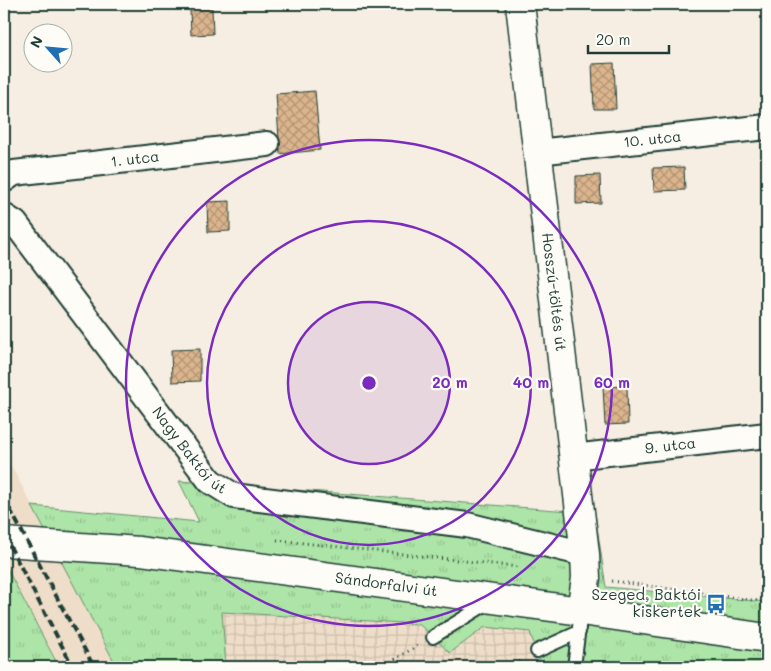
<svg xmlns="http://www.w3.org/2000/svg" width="771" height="671" font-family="Mali,sans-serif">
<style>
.built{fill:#eeddc8}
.industrial{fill:url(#industrial-grid)}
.grass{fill:url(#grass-tufts);stroke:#66906e}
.building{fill:url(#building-cross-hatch);stroke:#1f3d34}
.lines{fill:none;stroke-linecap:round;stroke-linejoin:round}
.service-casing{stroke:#1f3d34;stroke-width:16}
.minor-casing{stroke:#1f3d34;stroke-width:28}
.tertiary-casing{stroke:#1f3d34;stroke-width:31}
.secondary-casing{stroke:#1f3d34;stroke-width:31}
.path{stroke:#1f3d34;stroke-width:3;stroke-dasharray:1 4;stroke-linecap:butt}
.service{stroke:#fdfcf7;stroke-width:12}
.minor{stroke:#fdfcf7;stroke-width:24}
.tertiary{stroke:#fdfcf7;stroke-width:28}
.secondary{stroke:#fdfcf7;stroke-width:28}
.rail{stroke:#1f3d34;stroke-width:4;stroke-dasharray:8 4;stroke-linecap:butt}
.ring{fill:none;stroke:#7b2cbf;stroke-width:2.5}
.labels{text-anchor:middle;stroke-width:4.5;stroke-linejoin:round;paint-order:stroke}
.street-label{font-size:15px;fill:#1f3d34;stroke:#fdfcf7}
.poi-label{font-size:15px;fill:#1f3d34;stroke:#fdfcf7;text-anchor:end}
.centre{fill:#7b2cbf;stroke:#fdfcf7;stroke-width:2.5}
.ring-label{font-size:15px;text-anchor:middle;font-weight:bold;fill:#7b2cbf;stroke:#fdfcf7;stroke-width:4.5;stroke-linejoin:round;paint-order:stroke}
</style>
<defs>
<pattern id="industrial-grid" width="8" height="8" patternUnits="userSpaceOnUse" patternTransform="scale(1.25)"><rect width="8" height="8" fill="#eeddc8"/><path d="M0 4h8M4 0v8" fill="none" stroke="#ccbfac"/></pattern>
<pattern id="grass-tufts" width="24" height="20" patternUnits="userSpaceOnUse" patternTransform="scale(1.25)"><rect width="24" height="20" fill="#ade4a7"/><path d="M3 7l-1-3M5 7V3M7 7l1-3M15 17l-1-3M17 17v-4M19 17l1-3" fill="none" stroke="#94c490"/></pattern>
<pattern id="building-cross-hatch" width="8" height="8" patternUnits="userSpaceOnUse" patternTransform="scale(1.25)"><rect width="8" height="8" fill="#dcb58d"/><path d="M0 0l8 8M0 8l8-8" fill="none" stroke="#b29474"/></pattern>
</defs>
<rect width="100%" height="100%" fill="#f6eee2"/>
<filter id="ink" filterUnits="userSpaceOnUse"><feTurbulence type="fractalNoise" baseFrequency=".02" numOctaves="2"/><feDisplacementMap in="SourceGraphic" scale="10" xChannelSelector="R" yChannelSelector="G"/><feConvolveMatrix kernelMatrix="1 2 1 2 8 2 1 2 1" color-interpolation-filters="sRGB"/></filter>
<g filter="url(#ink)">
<!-- built -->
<polygon class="built" points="4,452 117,667 60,667 4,563"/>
<!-- industrial -->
<polygon class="industrial" points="221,612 419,624 450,653 485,627 530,632 541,665 540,667 226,667"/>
<!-- grass -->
<g class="grass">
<polygon points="179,481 595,513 606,587 767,602 767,667 553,667 541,665 530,632 485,627 450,653 419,624 222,612 226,667 117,667 32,506 199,522"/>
<polygon points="4,563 59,667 60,667 4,667"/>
</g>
<!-- building -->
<g class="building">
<polygon points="212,8 213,34 191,35 190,9"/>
<polygon points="614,63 616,109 594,109 592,64"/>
<polygon points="315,91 320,150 280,154 276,94"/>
<polygon points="684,167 685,190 654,191 653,168"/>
<polygon points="600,175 601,203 576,204 576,176"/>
<polygon points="230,201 230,231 208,232 207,202"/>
<polygon points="200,349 200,381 172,382 171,350"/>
<polygon points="627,386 628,424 605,425 603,387"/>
</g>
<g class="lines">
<defs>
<g id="service">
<polyline points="433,637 488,603"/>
<polyline points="537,651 579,632"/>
<polyline points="574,667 581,611"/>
</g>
<g id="minor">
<path id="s1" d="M537 152 767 127"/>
<path id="s2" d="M4 180 14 173 267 144"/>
<path id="s3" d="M4 216 15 223 210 481 234 496 467 525 585 554"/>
<path id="s4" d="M573 457 767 435"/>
</g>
<g id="tertiary">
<path id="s5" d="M520 4 585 554 586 578 581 611"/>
</g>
<g id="secondary">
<path id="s6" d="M4 542 140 551 581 611 767 638"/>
</g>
</defs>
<!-- service casing -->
<use href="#service" class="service-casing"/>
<!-- minor casing -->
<use href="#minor" class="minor-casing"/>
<!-- tertiary casing -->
<use href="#tertiary" class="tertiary-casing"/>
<!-- secondary casing -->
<use href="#secondary" class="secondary-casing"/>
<!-- path -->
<g class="path">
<polyline points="277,540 519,567"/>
<polyline points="612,581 767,602"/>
<polyline points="382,667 417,646"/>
<polyline points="511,667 521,661"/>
</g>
<!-- service -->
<use href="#service" class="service"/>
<!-- minor -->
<use href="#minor" class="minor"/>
<!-- tertiary -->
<use href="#tertiary" class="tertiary"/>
<!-- secondary -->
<use href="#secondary" class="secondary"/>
<!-- rail -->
<g class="rail">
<polyline points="4,498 94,667"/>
<polyline points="4,535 73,667"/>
</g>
</g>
</g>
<!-- distance rings -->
<circle cx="369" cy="383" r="81" fill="#7b2cbf" fill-opacity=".12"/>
<g class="ring">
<circle cx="369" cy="383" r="81"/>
<circle cx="369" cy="383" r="162"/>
<circle cx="369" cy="383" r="243"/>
</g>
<!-- icons -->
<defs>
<symbol id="bus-bare" viewBox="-9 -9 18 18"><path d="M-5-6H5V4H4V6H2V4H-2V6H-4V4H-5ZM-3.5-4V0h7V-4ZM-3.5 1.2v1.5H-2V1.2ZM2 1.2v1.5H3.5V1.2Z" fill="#1f6fb2" stroke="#fdfcf7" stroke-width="2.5" paint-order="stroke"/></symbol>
</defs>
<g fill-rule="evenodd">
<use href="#bus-bare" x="702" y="590" width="28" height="28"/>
</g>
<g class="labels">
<!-- street labels -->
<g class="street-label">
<text dy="5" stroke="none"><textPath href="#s1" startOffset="116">10. utca</textPath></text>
<text dy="5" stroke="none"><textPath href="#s2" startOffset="134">1. utca</textPath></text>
<text dy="5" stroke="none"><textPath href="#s5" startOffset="290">Hosszú-töltés út</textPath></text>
<text dy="5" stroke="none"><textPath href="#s4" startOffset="98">9. utca</textPath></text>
<text dy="5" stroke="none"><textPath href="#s3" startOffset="300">Nagy Baktói út</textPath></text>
<text dy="5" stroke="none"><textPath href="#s6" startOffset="385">Sándorfalvi út</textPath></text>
</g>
<!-- poi labels -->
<g class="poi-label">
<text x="701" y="600">Szeged, Baktói<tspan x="701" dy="17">kiskertek</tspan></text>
</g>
</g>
<circle cx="369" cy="383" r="8" class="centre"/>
<g class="ring-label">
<text x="450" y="388">20 m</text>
<text x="531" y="388">40 m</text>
<text x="612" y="388">60 m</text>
</g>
<!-- margin -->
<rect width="771" height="671" fill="none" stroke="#fdfcf7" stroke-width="20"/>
<rect x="10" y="10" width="751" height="651" fill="none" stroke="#1f3d34" stroke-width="2" filter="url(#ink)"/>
<!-- north arrow -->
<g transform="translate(48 48) rotate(297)"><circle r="24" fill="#fdfcf7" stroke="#a4b0a9"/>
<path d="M0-4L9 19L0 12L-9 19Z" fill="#1f6fb2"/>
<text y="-8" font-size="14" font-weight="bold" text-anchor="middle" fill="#1f3d34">N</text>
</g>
<!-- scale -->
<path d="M588 45v8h81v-8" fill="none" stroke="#1f3d34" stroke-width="2.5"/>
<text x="596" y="45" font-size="15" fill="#1f3d34" stroke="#fdfcf7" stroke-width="4" paint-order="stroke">20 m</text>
</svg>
